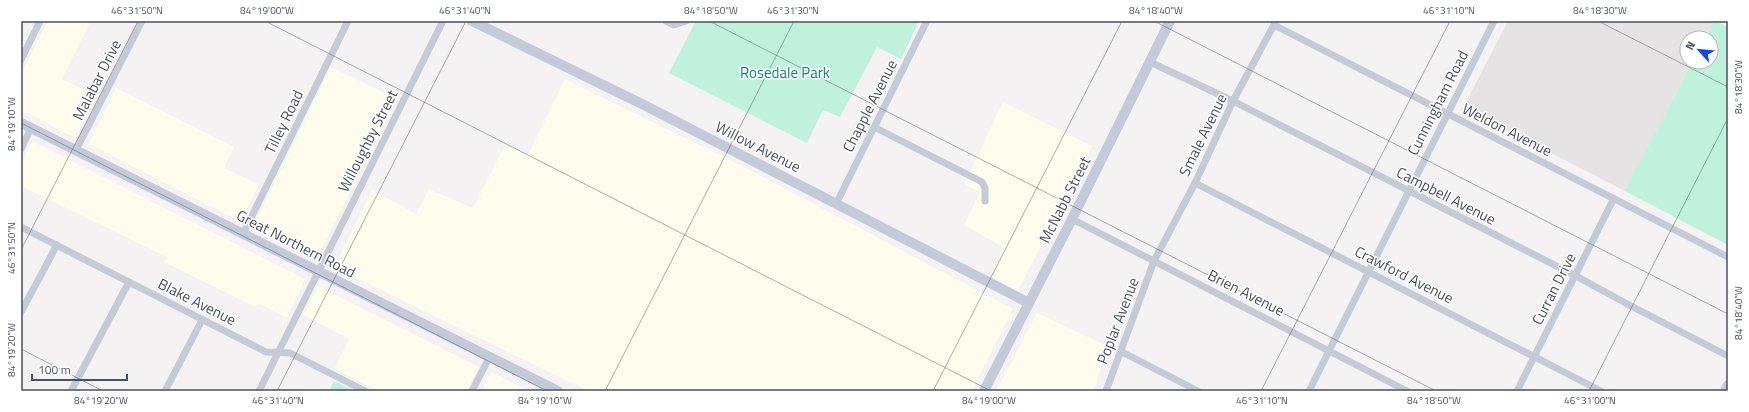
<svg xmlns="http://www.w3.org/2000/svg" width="1749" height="412" font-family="'Titillium Web',sans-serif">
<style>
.commercial{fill:#fdfced}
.education{fill:#e5e3e4}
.green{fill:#c0f1dd}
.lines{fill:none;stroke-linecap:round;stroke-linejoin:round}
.street{stroke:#c5cbd6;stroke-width:7}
.secondary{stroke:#c4cada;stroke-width:10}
.ticks{fill:none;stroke:#495060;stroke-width:1;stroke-opacity:0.45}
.labels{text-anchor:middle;stroke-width:3;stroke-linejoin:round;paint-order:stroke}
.park-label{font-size:15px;fill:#158665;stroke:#fff}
.street-label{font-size:15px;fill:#495060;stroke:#fff}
.neatline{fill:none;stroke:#495060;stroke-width:1.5}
.ticks-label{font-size:10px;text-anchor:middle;fill:#495060}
</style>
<rect width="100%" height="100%" fill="#f4f2f2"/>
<!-- commercial -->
<g class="commercial">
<polygon points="48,21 91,21 62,79 97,96 75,138 21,110 21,74"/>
<polygon points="331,67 397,99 317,259 253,226"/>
<polygon points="565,79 746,168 1013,309 972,391 588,391 334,267 372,190 416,214 429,189 473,208 505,145 528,155"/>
<polygon points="116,88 234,147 224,168 259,184 241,222 89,144"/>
<polygon points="1003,102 1092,146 1018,291 990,276 1004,248 964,225 980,192 964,184"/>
<polygon points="32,141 305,279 287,318 258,303 255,307 164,262 167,257 21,186 21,163"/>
<polygon points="318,286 479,367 467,391 379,391 334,369 349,339 303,315"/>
<polygon points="1037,313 1107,346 1094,391 996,391"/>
<polygon points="491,372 529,391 481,391"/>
</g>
<!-- education -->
<polygon class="education" points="1508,21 1714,21 1705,38 1687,38 1687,62 1692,62 1625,191 1463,108"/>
<!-- green -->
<g class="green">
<polygon points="696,21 919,21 901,59 877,47 840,117 823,110 807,143 669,73"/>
<polygon points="1714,21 1728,27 1728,245 1625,191 1692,62 1711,62 1711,38 1705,38"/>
<polygon points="334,381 354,391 329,391"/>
</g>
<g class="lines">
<!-- street -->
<g class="street">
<polyline points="666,21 674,25 686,21"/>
<polyline points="1274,25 1728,257"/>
<polyline points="21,60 40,21"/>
<polyline points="1150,62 1233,101 1576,276 1631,306 1728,356"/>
<polyline points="874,127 982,182 985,188 985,201"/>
<polyline points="21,149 31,128"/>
<polyline points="76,150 142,21"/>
<polyline points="1195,183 1601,391"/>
<polyline points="836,204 927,21"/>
<polyline points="1072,219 1407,391"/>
<polyline points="21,227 266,352 290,353 365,391"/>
<polyline points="243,234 348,21"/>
<polyline points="21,312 57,245"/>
<polyline points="1120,351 1198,391"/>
<polyline points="71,391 129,282"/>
<polyline points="165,391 202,320"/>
<polyline points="259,391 443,21"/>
<polyline points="472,391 490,356"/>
<polyline points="1106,391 1154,261 1195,183 1233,101 1276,21"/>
<polyline points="1309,391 1494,21"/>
<polyline points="1517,391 1613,200"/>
</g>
<!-- secondary -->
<g class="secondary">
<polyline points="472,21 644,105 1029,303"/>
<polyline points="21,123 558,391"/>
<polyline points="984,391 1072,219 1170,21"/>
<polyline points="1725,391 1728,385"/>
</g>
</g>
<!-- ticks -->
<path class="ticks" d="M265 21 991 391M709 21 1436 391M1154 21 1728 314M1598 21 1728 87M21 123 547 391M21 250 138 21M21 349 103 391M277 391 466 21M605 391 794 21M933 391 1122 21M1261 391 1450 21M1589 391 1728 118"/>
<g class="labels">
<!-- park labels -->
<g class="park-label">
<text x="785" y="78">Rosedale Park</text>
</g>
<!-- street labels -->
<g class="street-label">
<text transform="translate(97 80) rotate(-63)" y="5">Malabar Drive</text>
<text transform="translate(1438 103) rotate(-63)" y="5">Cunningham Road</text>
<text transform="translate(870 106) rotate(-63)" y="5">Chapple Avenue</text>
<text transform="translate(284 122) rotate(-64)" y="5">Tilley Road</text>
<text transform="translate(1507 130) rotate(27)" y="5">Weldon Avenue</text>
<text transform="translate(1203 135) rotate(-64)" y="5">Smale Avenue</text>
<text transform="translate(368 141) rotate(-63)" y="5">Willoughby Street</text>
<text transform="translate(758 147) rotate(27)" y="5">Willow Avenue</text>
<text transform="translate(1446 196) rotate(27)" y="5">Campbell Avenue</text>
<text transform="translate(1065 200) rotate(-63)" y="5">McNabb Street</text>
<text transform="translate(296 244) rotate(27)" y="5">Great Northern Road</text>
<text transform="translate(1404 275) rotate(27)" y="5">Crawford Avenue</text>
<text transform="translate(1554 289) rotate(-63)" y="5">Curran Drive</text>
<text transform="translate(1246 293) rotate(27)" y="5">Brien Avenue</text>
<text transform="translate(197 302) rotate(27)" y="5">Blake Avenue</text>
<text transform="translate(1118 321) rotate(-69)" y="5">Poplar Avenue</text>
</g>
</g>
<!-- border -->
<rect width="1749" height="412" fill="none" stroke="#ffffff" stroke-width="44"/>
<!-- north arrow -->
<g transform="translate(1699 50) rotate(297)"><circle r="19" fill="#ffffff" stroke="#b6b9bf"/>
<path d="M0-3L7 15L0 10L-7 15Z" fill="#1445ec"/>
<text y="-6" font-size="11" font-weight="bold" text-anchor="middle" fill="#495060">N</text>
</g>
<!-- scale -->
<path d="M32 374v6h95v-6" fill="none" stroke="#495060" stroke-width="2"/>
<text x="38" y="374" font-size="12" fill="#495060" stroke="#ffffff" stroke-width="3" paint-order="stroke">100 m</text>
<rect x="22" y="22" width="1705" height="368" class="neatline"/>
<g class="ticks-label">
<text x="137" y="14">46°31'50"N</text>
<text x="267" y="14">84°19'00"W</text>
<text x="465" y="14">46°31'40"N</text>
<text x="711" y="14">84°18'50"W</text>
<text x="793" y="14">46°31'30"N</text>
<text x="1156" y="14">84°18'40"W</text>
<text x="1449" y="14">46°31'10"N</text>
<text x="1600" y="14">84°18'30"W</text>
<text transform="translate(1738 87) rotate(-90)" y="4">84°18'30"W</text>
<text transform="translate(11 124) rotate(-90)" y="4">84°19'10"W</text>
<text transform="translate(11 248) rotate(-90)" y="4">46°31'50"N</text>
<text transform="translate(1738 313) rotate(-90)" y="4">84°18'40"W</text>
<text transform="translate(11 350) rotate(-90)" y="4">84°19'20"W</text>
<text x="101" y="404">84°19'20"W</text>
<text x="278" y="404">46°31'40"N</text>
<text x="545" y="404">84°19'10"W</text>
<text x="989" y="404">84°19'00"W</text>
<text x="1262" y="404">46°31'10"N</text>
<text x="1434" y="404">84°18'50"W</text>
<text x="1590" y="404">46°31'00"N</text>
</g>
</svg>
